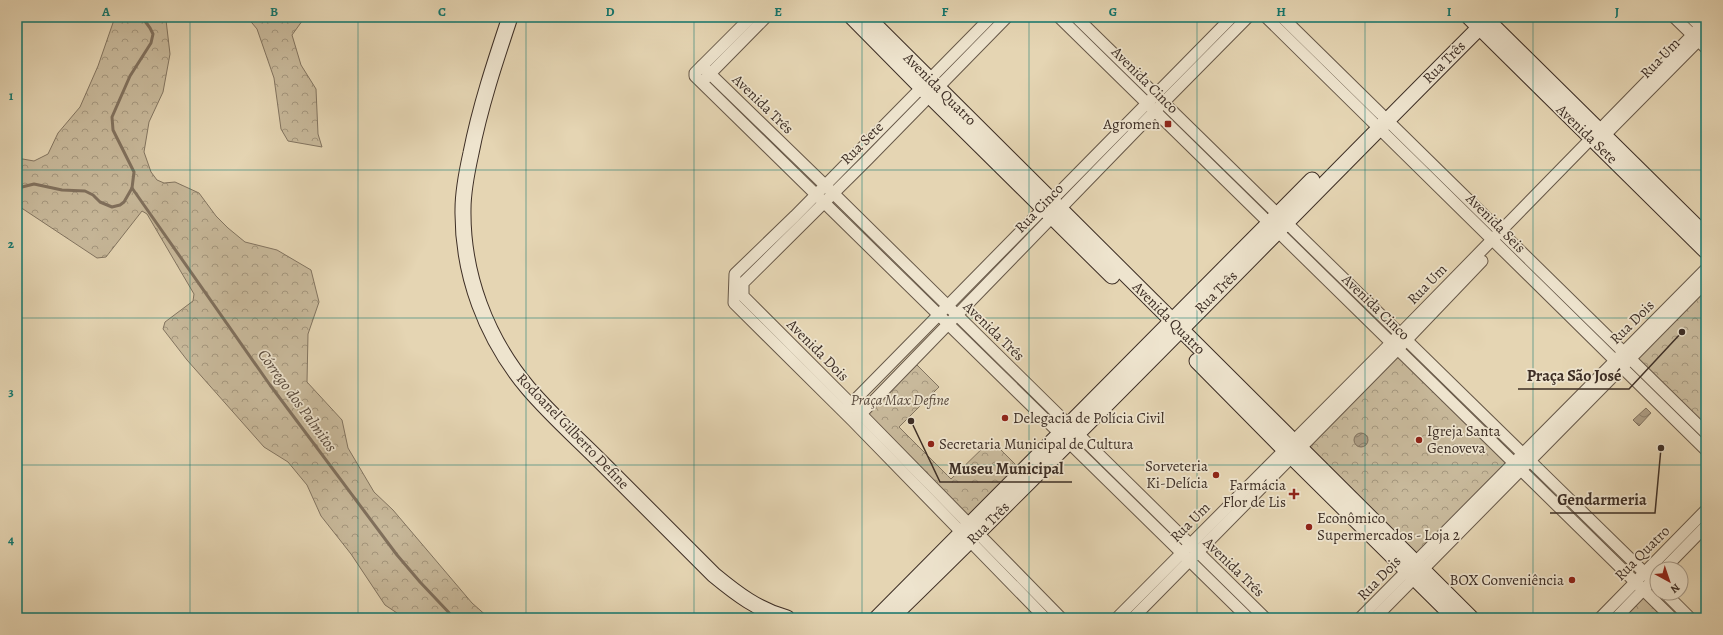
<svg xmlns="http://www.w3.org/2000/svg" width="1723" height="635" font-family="Alegreya,serif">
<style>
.forest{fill:url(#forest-crowns);stroke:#827460}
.water{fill:url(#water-waves);stroke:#80705d}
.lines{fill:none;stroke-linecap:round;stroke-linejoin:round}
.stream{stroke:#80705d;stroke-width:3}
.street-casing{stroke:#675848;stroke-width:13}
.secondary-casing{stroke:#3d2e25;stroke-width:17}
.street{stroke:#eee4ce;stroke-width:11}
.secondary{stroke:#eee4ce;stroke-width:15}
.grid{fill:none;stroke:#0f766e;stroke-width:1;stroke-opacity:0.55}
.poi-dot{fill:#8f2418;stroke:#eee4ce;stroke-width:1.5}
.labels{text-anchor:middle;stroke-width:3.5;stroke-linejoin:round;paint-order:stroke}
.street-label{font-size:15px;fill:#3d2e25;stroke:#eee4ce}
.poi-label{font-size:15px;fill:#3d2e25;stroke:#eee4ce;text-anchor:end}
.park-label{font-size:15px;font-style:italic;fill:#594a3d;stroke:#eee4ce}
.water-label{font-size:16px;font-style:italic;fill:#594a3c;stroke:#eee4ce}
.leader{fill:none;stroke:#3d2e25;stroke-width:1.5}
.callout-dot{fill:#3d2e25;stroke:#eee4ce;stroke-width:1.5}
.callout-label{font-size:16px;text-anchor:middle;font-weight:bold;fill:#3d2e25;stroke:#eee4ce;stroke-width:3.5;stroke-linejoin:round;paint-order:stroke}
.neatline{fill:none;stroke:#0f766e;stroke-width:1.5}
.grid-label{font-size:13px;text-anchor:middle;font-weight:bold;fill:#0f766e}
</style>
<defs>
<pattern id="forest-crowns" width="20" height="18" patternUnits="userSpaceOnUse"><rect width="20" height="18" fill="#c8b99b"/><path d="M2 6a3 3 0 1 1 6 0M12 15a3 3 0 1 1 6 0" fill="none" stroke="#a4977e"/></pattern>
<pattern id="water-waves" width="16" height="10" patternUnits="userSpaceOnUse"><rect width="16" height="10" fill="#ac9c83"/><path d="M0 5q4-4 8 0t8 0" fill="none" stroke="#8d806b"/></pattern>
</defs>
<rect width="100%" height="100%" fill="#e5d5b3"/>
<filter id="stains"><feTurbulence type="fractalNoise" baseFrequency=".005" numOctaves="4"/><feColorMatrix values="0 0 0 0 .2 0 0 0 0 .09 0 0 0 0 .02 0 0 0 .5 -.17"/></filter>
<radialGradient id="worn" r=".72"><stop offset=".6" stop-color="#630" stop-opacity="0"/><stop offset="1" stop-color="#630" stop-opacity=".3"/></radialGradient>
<!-- forest -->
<g class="forest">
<polygon points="115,17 165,17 166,20 170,54 163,92 149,122 144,152 151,172 157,180 164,183 175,182 199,193 216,216 228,228 245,242 277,250 311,270 319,302 308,334 307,382 342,420 348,448 374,492 393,510 472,603 489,618 401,618 397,613 385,605 351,554 321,516 307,485 288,462 264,447 187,360 163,329 165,322 193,301 194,294 147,214 142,211 106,257 97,258 17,205 17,158 34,161 48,154 58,133 80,107 98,66"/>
<polygon points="247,17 305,17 292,35 301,65 316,89 318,134 322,147 288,141 281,129 274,78 257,29"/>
<polygon points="1706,282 1706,433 1631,359"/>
<polygon points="1398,349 1513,463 1415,561 1301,447"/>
<polygon points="912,360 939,387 899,427 951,479 991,440 1022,471 969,525 861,414"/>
<polygon points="1644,590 1672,618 1616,618"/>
</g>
<!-- water -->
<g class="water">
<polygon points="1646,408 1651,413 1639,426 1633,420"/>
<circle cx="1361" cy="440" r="7"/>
</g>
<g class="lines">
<!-- stream -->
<g class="stream">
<polyline points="17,186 22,187 34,184 62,190 85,191 93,195 100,202 112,207 120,205 124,202 132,188 134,172 113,130 112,117 130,76 151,43 153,34 150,28 142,17"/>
<polyline points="132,188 270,385 397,555 420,582 454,618"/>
</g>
<defs>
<g id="street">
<polyline points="751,17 695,73 695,76 1248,618"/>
<polyline points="991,17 795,216 735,274 734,303 853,421 1045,618"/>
<polyline points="1007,17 867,160 743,283 743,296 861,414 1061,618"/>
<polyline points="1059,17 1672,618"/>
<polyline points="1076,17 1657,585"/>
<polyline points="1266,17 1706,450"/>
<polyline points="1282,17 1706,433"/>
<polyline points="1674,17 1706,48"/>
<polyline points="1691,17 1706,32"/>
<polyline points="702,66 833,193 1265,618"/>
<polyline points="705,79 766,17"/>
<polyline points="1599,141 1706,33"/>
<polyline points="847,408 1232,17"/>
<polyline points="857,418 1155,111 1248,17"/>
<polyline points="1664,569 1706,526"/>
<polyline points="1665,593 1690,618"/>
<polyline points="1117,618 1400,334 1706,21"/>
<polyline points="1133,618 1398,349 1482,261"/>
<polyline points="1360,618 1706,269"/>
<polyline points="1375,618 1706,282"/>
<polyline points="1600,618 1706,510"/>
<polyline points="1616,618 1648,585"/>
</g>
<g id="secondary">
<path d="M510 17C495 62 480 107 471 153 467 171 463 190 463 209 462 274 486 338 528 388 550 414 576 437 600 461 638 499 676 537 714 575 737 594 758 610 787 618"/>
<polyline points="852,17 930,96 1112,276"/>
<polyline points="867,17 1471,618"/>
<polyline points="1469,17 1706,251"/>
<polyline points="1484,17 1706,236"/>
<polyline points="1197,361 1284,449 1455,618"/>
<polyline points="877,618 1312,180"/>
<path d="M891 618C1094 421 1290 217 1490 17"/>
</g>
</defs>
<!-- street casing -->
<use href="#street" class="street-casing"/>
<!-- secondary casing -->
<use href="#secondary" class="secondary-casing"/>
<!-- street -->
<use href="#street" class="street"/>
<!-- secondary -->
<use href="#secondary" class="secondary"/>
</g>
<!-- grid -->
<path class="grid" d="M190 17V618M358 17V618M526 17V618M694 17V618M862 17V618M1029 17V618M1197 17V618M1365 17V618M1533 17V618M17 170H1706M17 318H1706M17 465H1706"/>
<!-- markers -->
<g class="poi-dot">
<rect x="1164" y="120" width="8" height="8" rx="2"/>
<circle cx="1005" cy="418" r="4"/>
<circle cx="1419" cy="440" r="4"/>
<circle cx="931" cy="444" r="4"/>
<circle cx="1216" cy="475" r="4"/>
<path d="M1292 488h4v4h4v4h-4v4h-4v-4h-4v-4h4z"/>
<circle cx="1309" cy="527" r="4"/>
<circle cx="1572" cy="580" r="4"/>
</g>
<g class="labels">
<!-- street labels -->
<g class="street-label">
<text transform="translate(1660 58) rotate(-46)" y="5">Rua Um</text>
<text transform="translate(1444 62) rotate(-45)" y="5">Rua Três</text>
<text transform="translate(1145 80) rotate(45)" y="5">Avenida Cinco</text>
<text transform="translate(940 89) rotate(45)" y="5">Avenida Quatro</text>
<text transform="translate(763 104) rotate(44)" y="5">Avenida Três</text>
<text transform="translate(1587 134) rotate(44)" y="5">Avenida Sete</text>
<text transform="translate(862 143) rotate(-45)" y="5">Rua Sete</text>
<text transform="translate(1039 208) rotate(-46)" y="5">Rua Cinco</text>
<text transform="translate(1496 223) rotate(45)" y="5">Avenida Seis</text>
<text transform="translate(1427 284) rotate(-46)" y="5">Rua Um</text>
<text transform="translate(1216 292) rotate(-45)" y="5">Rua Três</text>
<text transform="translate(1376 307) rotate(44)" y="5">Avenida Cinco</text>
<text transform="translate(1169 318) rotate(45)" y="5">Avenida Quatro</text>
<text transform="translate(1632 322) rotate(-45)" y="5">Rua Dois</text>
<text transform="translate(994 331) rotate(44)" y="5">Avenida Três</text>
<text transform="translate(818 350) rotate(45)" y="5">Avenida Dois</text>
<text transform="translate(573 431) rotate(46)" y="5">Rodoanel Gilberto Define</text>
<text transform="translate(1190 522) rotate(-45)" y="5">Rua Um</text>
<text transform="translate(988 523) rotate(-45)" y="5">Rua Três</text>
<text transform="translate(1642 553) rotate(-45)" y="5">Rua Quatro</text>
<text transform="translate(1234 567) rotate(44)" y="5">Avenida Três</text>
<text transform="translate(1379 578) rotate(-46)" y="5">Rua Dois</text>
</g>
<!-- poi labels -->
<g class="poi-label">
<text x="1160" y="129">Agromen</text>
<text x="1013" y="423" text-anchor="start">Delegacia de Polícia Civil</text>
<text x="1427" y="436" text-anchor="start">Igreja Santa<tspan x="1427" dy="17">Genoveva</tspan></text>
<text x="939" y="449" text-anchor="start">Secretaria Municipal de Cultura</text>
<text x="1208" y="471">Sorveteria<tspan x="1208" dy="17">Ki-Delícia</tspan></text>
<text x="1286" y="490">Farmácia<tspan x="1286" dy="17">Flor de Lis</tspan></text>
<text x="1317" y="523" text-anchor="start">Econômico<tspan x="1317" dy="17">Supermercados - Loja 2</tspan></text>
<text x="1564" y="585">BOX Conveniência</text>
</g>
<!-- park labels -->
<g class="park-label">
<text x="900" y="405">Praça Max Define</text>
</g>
<!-- water labels -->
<g class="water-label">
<text transform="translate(298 400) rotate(54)" y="6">Córrego dos Palmitos</text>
</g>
</g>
<!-- callouts -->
<path class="leader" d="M1682 332L1629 389H1518M911 421L940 482H1072M1661 448L1655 513H1550"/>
<g class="callout-dot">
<circle cx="1682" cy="332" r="4"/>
<circle cx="911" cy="421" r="4"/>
<circle cx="1661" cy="448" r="4"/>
</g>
<g class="callout-label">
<text x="1574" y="381">Praça São José</text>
<text x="1006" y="474">Museu Municipal</text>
<text x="1602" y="505">Gendarmeria</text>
</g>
<!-- margin -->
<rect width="1723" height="635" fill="none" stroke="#e5d5b3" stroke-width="44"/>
<!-- north arrow -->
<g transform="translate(1669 581) rotate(140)"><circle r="19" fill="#eee4ce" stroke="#a79b8a"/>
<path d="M0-3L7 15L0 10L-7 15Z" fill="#8f2418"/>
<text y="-6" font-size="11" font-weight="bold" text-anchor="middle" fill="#3d2e25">N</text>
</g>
<rect x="22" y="22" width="1679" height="591" class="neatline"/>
<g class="grid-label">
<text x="106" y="16">A</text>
<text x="274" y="16">B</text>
<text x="442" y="16">C</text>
<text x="610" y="16">D</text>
<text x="778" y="16">E</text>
<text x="945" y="16">F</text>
<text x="1113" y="16">G</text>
<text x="1281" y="16">H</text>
<text x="1449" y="16">I</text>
<text x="1617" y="16">J</text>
<text x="11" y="100">1</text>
<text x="11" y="248">2</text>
<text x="11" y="396">3</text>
<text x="11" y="544">4</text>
</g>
<rect width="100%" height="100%" filter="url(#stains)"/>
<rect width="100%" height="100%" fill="url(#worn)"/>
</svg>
